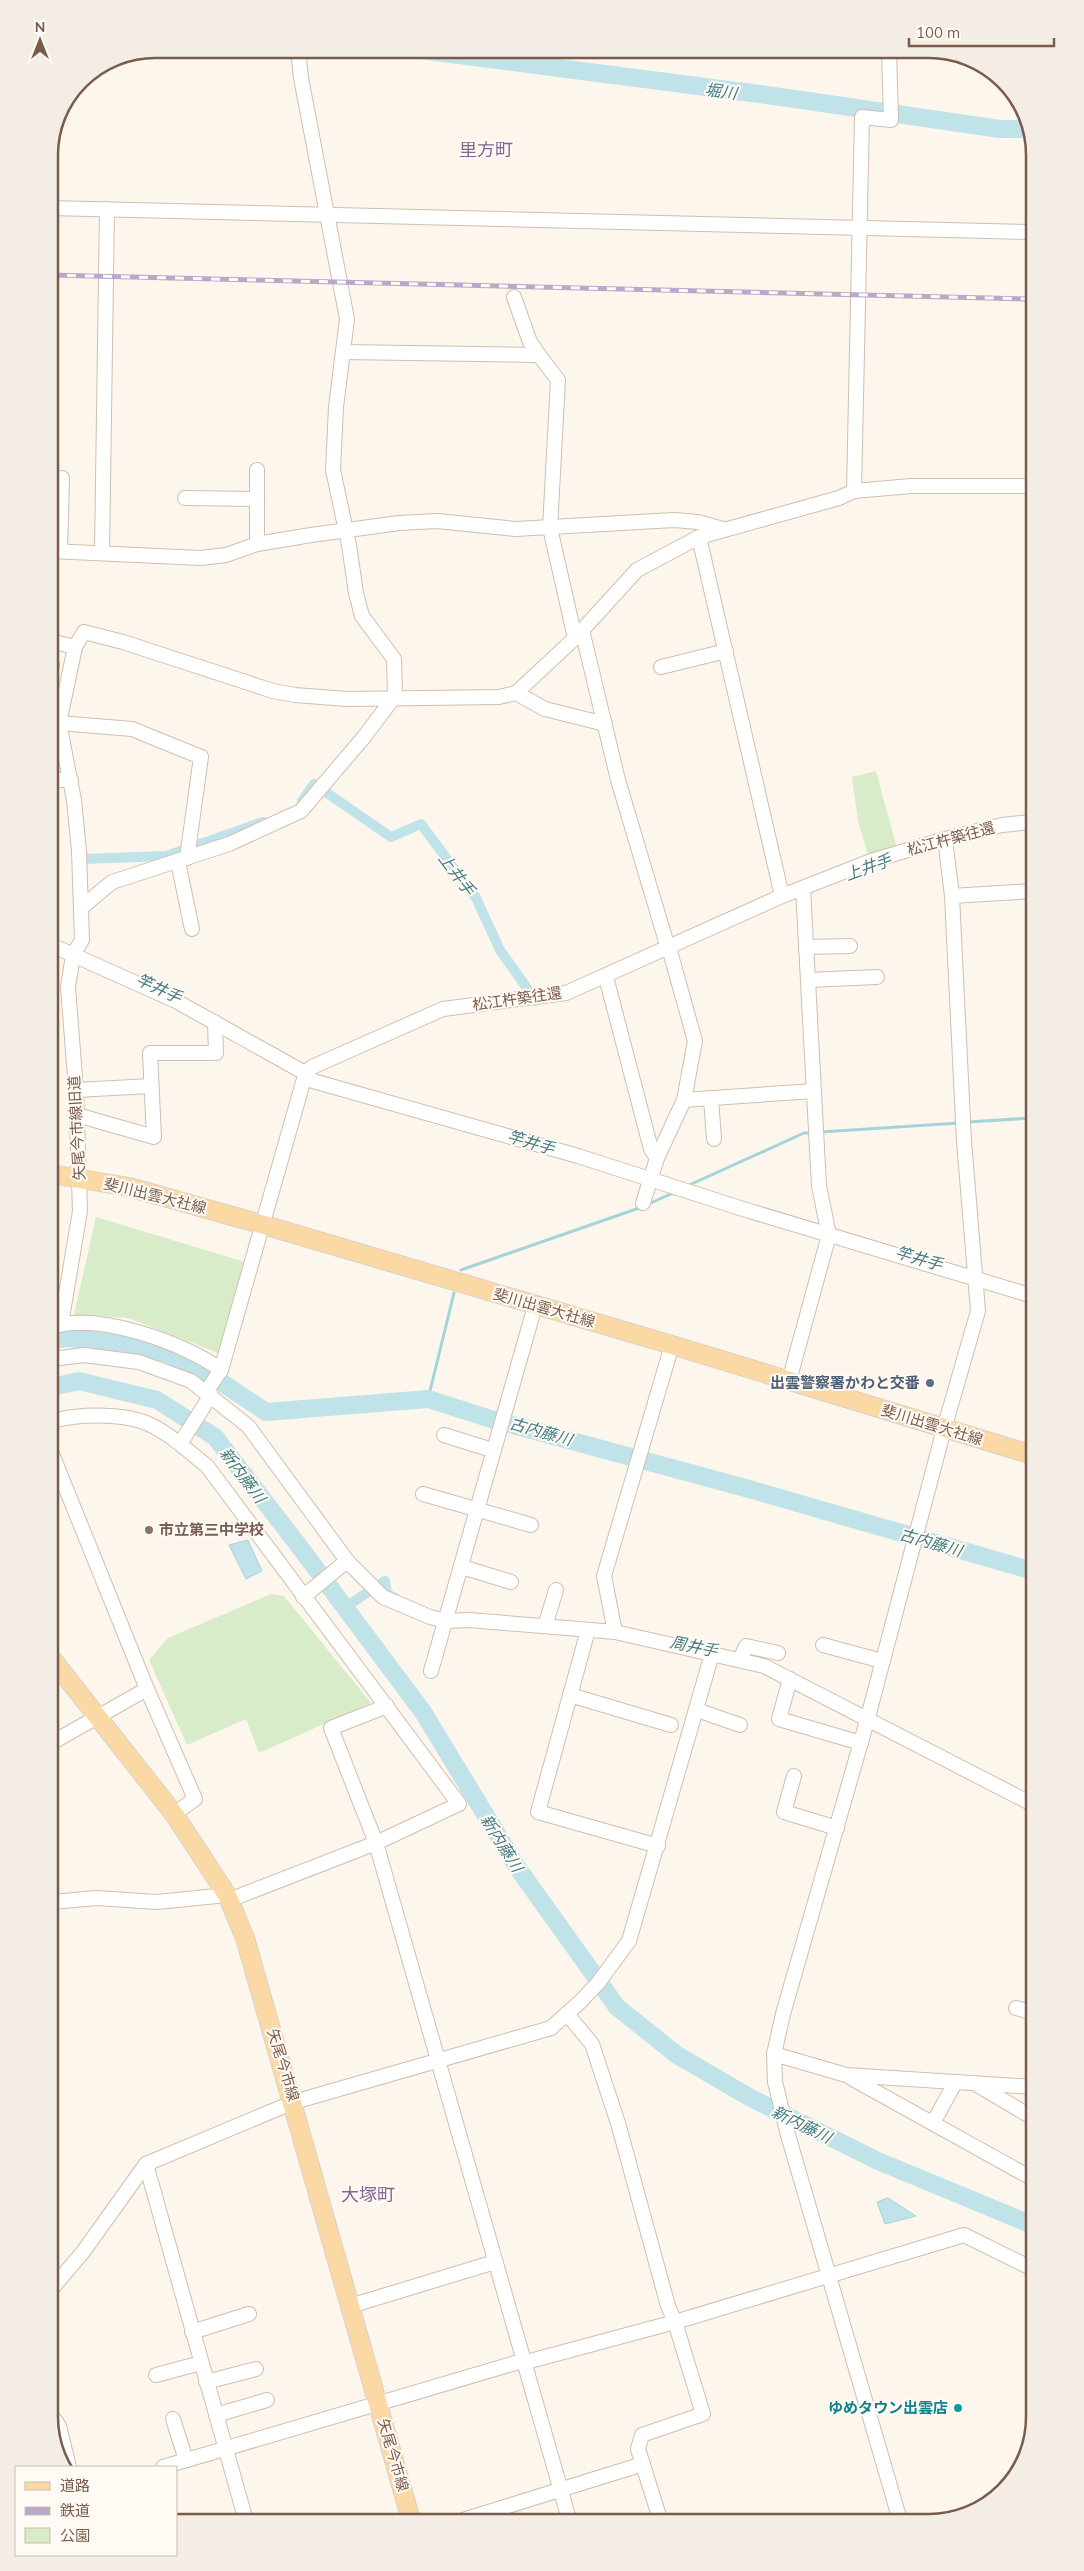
<svg xmlns="http://www.w3.org/2000/svg" width="1084" height="2571" font-family="Mulish,'Noto Sans JP',sans-serif">
<style>
.green{fill:#d8ecc9}
.water{fill:#bfe3e8;stroke:#a5d3da}
.lines{fill:none;stroke-linecap:round;stroke-linejoin:round}
.stream{stroke:#a5d3da;stroke-width:3}
.canal{stroke:#bfe3e8;stroke-width:10}
.river{stroke:#bfe3e8;stroke-width:18}
.minor-casing{stroke:#d1beb0;stroke-width:16}
.major-casing{stroke:#dad1cd;stroke-width:20}
.minor{stroke:#fff;stroke-width:14}
.major{stroke:#fbd9a5;stroke-width:18}
.rail-casing{stroke:#b9a8c9;stroke-width:5}
.rail{stroke:#fffaf3;stroke-width:3;stroke-dasharray:9;stroke-linecap:butt}
.service-dot{fill:#5c6f8a;stroke:#fffaf3;stroke-width:2}
.education-dot{fill:#8d6e63;stroke:#fffaf3;stroke-width:2}
.culture-dot{fill:#0f9aa8;stroke:#fffaf3;stroke-width:2}
.labels{text-anchor:middle;stroke-width:4;stroke-linejoin:round;paint-order:stroke}
.street-label{font-size:15px;fill:#7a5c4d;stroke:#fffaf3}
.service-label{font-size:15px;font-weight:bold;fill:#4e5e75;stroke:#fffaf3;text-anchor:end}
.education-label{font-size:15px;font-weight:bold;fill:#785e54;stroke:#fffaf3;text-anchor:start}
.culture-label{font-size:15px;font-weight:bold;fill:#0d838f;stroke:#fffaf3;text-anchor:end}
.water-label{font-size:16px;font-style:italic;fill:#437c86;stroke:#fffaf3}
.quarter-label{font-size:18px;fill:#846695;stroke:#fffaf3}
.rim{fill:none;stroke:#7a5c4d;stroke-width:2.5}
</style>
<rect width="100%" height="100%" fill="#fdf6ec"/>
<!-- green -->
<g class="green">
<polygon points="876,771 896,845 868,855 858,821 852,777"/>
<polygon points="96,1217 245,1262 221,1354 128,1318 74,1315"/>
<polygon points="271,1594 284,1596 371,1703 259,1753 246,1719 187,1745 149,1660 168,1638"/>
</g>
<!-- water -->
<g class="water">
<polygon points="248,1540 262,1571 246,1579 229,1545"/>
<polygon points="888,2198 916,2216 885,2224 877,2202"/>
</g>
<g class="lines">
<!-- stream -->
<g class="stream">
<polyline points="968,1122 1032,1118"/>
<polyline points="821,1132 959,1123"/>
<polyline points="687,1186 804,1133 812,1133"/>
<polyline points="461,1270 642,1207 675,1192"/>
<polyline points="428,1399 454,1293"/>
</g>
<!-- canal -->
<g class="canal">
<polyline points="302,801 314,784 391,837 421,824 476,898 500,950 536,1001"/>
<polyline points="82,850 83,859 166,856 263,822"/>
<polyline points="344,1608 385,1581 387,1594 395,1598"/>
</g>
<!-- river -->
<g class="river">
<polyline points="413,49 767,95 1000,129 1030,129"/>
<polyline points="52,1340 67,1338 125,1343 169,1354 221,1382 266,1412 428,1399 491,1419 749,1489 1033,1571"/>
<polyline points="52,1387 79,1381 157,1400 215,1437 302,1550 423,1712 517,1867 617,2007 677,2055 749,2097 878,2161 1035,2226"/>
</g>
<defs>
<g id="minor">
<polyline points="49,208 1030,232"/>
<polyline points="514,297 530,342 539,355"/>
<polyline points="257,470 257,544"/>
<polyline points="854,491 862,117 891,120 889,49"/>
<polyline points="185,498 257,499"/>
<polyline points="699,537 782,896"/>
<polyline points="50,551 201,558 226,555 257,544 311,535 399,523 437,521 516,529 674,520 698,522 723,529"/>
<polyline points="60,551 62,478"/>
<polyline points="102,552 107,209"/>
<polyline points="582,630 618,780 668,948"/>
<polyline points="575,638 637,570 699,537 839,498 854,491 911,486 1031,486"/>
<polyline points="50,641 75,647"/>
<polyline points="50,664 52,665"/>
<polyline points="661,667 726,651"/>
<polyline points="516,693 545,709 605,724"/>
<polyline points="59,723 132,729 201,757 187,858"/>
<polyline points="50,780 71,780"/>
<polyline points="178,862 192,929"/>
<polyline points="952,896 1032,891"/>
<polyline points="82,907 112,882 229,844 301,811 364,737 395,696 394,659 362,616 356,593 349,545 333,470 336,407 347,319 301,78 298,49"/>
<polyline points="51,945 176,1001 305,1073 313,1081 578,1156 743,1209 1033,1296"/>
<polyline points="806,947 850,946"/>
<polyline points="606,977 651,1149 657,1158 643,1203"/>
<polyline points="808,980 877,977"/>
<polyline points="305,1073 312,1067 443,1009 566,993 782,896 871,861 945,839 1002,825 1031,822"/>
<polyline points="76,1090 151,1086"/>
<polyline points="711,1098 714,1139"/>
<polyline points="684,1100 814,1091"/>
<polyline points="77,1115 154,1137 150,1053 216,1053 215,1022"/>
<polyline points="657,1158 684,1100 695,1041 669,948"/>
<polyline points="61,1324 80,1211 76,1090 68,987 73,955 82,940 79,851 74,800 59,723 75,647 84,632 123,642 273,691 295,695 347,699 499,697 516,693 575,638 550,528 558,380 539,355 343,352"/>
<path d="M52 1327C97 1312 183 1342 221 1370"/>
<polyline points="52,1359 84,1355 139,1362 191,1381 248,1426 348,1562 383,1597 430,1617 446,1621 469,1620 615,1632 764,1666 1034,1805"/>
<polyline points="789,1381 829,1235 819,1186 803,888"/>
<polyline points="206,1392 221,1370 304,1079 307,1076"/>
<path d="M52 1421C78 1414 118 1413 144 1422 167 1431 188 1451 207 1466L459 1804 376 1843 569 2519"/>
<polyline points="444,1435 492,1450"/>
<polyline points="180,1444 211,1395"/>
<polyline points="52,1454 147,1689 195,1799 174,1814"/>
<polyline points="423,1494 531,1525"/>
<polyline points="462,1567 511,1582"/>
<polyline points="303,1597 342,1565 348,1562"/>
<polyline points="545,1626 556,1590"/>
<polyline points="588,1630 538,1812 658,1846"/>
<polyline points="615,1632 604,1576 672,1345"/>
<polyline points="823,1645 882,1661"/>
<polyline points="740,1660 746,1646 778,1653"/>
<polyline points="431,1671 535,1306"/>
<polyline points="790,1679 779,1719 861,1743"/>
<polyline points="570,1695 671,1725"/>
<polyline points="697,1710 740,1725"/>
<polyline points="53,1742 147,1689"/>
<polyline points="794,1776 784,1812 837,1828"/>
<polyline points="229,1900 376,1843 331,1728 387,1706"/>
<polyline points="53,1902 96,1898 157,1902 227,1895"/>
<polyline points="1016,2008 1034,2013"/>
<polyline points="567,2014 592,2044 618,2123 668,2306 675,2322 703,2414 642,2435 638,2449 660,2519"/>
<polyline points="774,2054 846,2075 1034,2087"/>
<polyline points="851,2078 1035,2180"/>
<polyline points="979,2086 1035,2119"/>
<polyline points="933,2123 955,2083"/>
<polyline points="146,2164 246,2521"/>
<polyline points="54,2286 83,2252 146,2164 294,2102 551,2028 580,2002 598,1983 629,1941 712,1654"/>
<polyline points="350,2306 495,2262"/>
<polyline points="192,2332 249,2314"/>
<polyline points="156,2375 201,2363"/>
<polyline points="206,2382 256,2369"/>
<polyline points="216,2415 267,2400"/>
<polyline points="54,2419 59,2426 69,2467"/>
<polyline points="173,2419 186,2460"/>
<polyline points="163,2467 522,2361 530,2361 675,2322 964,2235 1035,2270"/>
<polyline points="899,2517 788,2135 775,2082 774,2054 783,2014 867,1721 944,1429 978,1311 964,1141 952,896 945,839"/>
<polyline points="463,2520 643,2464"/>
</g>
<g id="major">
<polyline points="51,1174 129,1187 264,1225 672,1345 1033,1455"/>
<polyline points="52,1659 174,1814 227,1895 245,1938 411,2520"/>
</g>
</defs>
<!-- minor casing -->
<use href="#minor" class="minor-casing"/>
<!-- major casing -->
<use href="#major" class="major-casing"/>
<!-- minor -->
<use href="#minor" class="minor"/>
<!-- major -->
<use href="#major" class="major"/>
<defs>
<polyline id="rail" points="49,275 1030,299"/>
</defs>
<!-- rail casing -->
<use href="#rail" class="rail-casing"/>
<!-- rail -->
<use href="#rail" class="rail"/>
</g>
<!-- markers -->
<circle class="service-dot" cx="930" cy="1383" r="5"/>
<circle class="education-dot" cx="149" cy="1530" r="5"/>
<circle class="culture-dot" cx="958" cy="2408" r="5"/>
<g class="labels">
<!-- street labels -->
<g class="street-label">
<text transform="translate(951 839) rotate(-15)" y="5">松江杵築往還</text>
<text transform="translate(517 999) rotate(-8)" y="5">松江杵築往還</text>
<text transform="translate(77 1128) rotate(-93)" y="5">矢尾今市線旧道</text>
<text transform="translate(155 1196) rotate(14)" y="5">斐川出雲大社線</text>
<text transform="translate(544 1308) rotate(16)" y="5">斐川出雲大社線</text>
<text transform="translate(932 1425) rotate(17)" y="5">斐川出雲大社線</text>
<text transform="translate(283 2065) rotate(73)" y="5">矢尾今市線</text>
<text transform="translate(393 2455) rotate(74)" y="5">矢尾今市線</text>
</g>
<!-- service labels -->
<g class="service-label">
<text x="920" y="1388">出雲警察署かわと交番</text>
</g>
<!-- education labels -->
<g class="education-label">
<text x="159" y="1535">市立第三中学校</text>
</g>
<!-- culture labels -->
<g class="culture-label">
<text x="948" y="2413">ゆめタウン出雲店</text>
</g>
<!-- water labels -->
<g class="water-label">
<text transform="translate(721 91) rotate(8)" y="6">堀川</text>
<text transform="translate(868 867) rotate(-20)" y="6">上井手</text>
<text transform="translate(457 874) rotate(53)" y="6">上井手</text>
<text transform="translate(159 988) rotate(25)" y="6">竿井手</text>
<text transform="translate(531 1142) rotate(17)" y="6">竿井手</text>
<text transform="translate(919 1258) rotate(17)" y="6">竿井手</text>
<text transform="translate(541 1431) rotate(16)" y="6">古内藤川</text>
<text transform="translate(243 1475) rotate(53)" y="6">新内藤川</text>
<text transform="translate(931 1542) rotate(16)" y="6">古内藤川</text>
<text transform="translate(694 1646) rotate(12)" y="6">周井手</text>
<text transform="translate(502 1843) rotate(58)" y="6">新内藤川</text>
<text transform="translate(802 2124) rotate(26)" y="6">新内藤川</text>
</g>
<!-- quarter labels -->
<g class="quarter-label">
<text x="486" y="156">里方町</text>
<text x="368" y="2201">大塚町</text>
</g>
</g>
<!-- crop -->
<path d="M0 0H1084V2571H0ZM155 58H929A97 97 0 0 1 1026 155V2417A97 97 0 0 1 929 2514H155A97 97 0 0 1 58 2417V155A97 97 0 0 1 155 58Z" fill="#f4ede6" fill-rule="evenodd"/>
<path class="rim" d="M155 58H929A97 97 0 0 1 1026 155V2417A97 97 0 0 1 929 2514H155A97 97 0 0 1 58 2417V155A97 97 0 0 1 155 58Z"/>
<!-- legend -->
<rect x="15" y="2466" width="162" height="90" fill="#fffaf3" stroke="#cabbb1"/>
<rect x="25" y="2482" width="25" height="8" fill="#fbd9a5" stroke="#cabbb1"/>
<text x="60" y="2491" font-size="15" fill="#7a5c4d">道路</text>
<rect x="25" y="2507" width="25" height="8" fill="#b9a8c9" stroke="#cabbb1"/>
<text x="60" y="2516" font-size="15" fill="#7a5c4d">鉄道</text>
<rect x="25" y="2528" width="25" height="15" fill="#d8ecc9" stroke="#cabbb1"/>
<text x="60" y="2541" font-size="15" fill="#7a5c4d">公園</text>
<!-- north arrow -->
<g transform="translate(40 40)" stroke="#fffaf3" stroke-width="4" paint-order="stroke">
<path d="M0-4L9 19L0 12L-9 19Z" fill="#7a5c4d"/>
<text y="-8" font-size="14" font-weight="bold" text-anchor="middle" fill="#7a5c4d">N</text>
</g>
<!-- scale -->
<path d="M909 38v8h145v-8" fill="none" stroke="#7a5c4d" stroke-width="2.5"/>
<text x="916" y="38" font-size="15" fill="#7a5c4d" stroke="#fffaf3" stroke-width="4" paint-order="stroke">100 m</text>
</svg>
